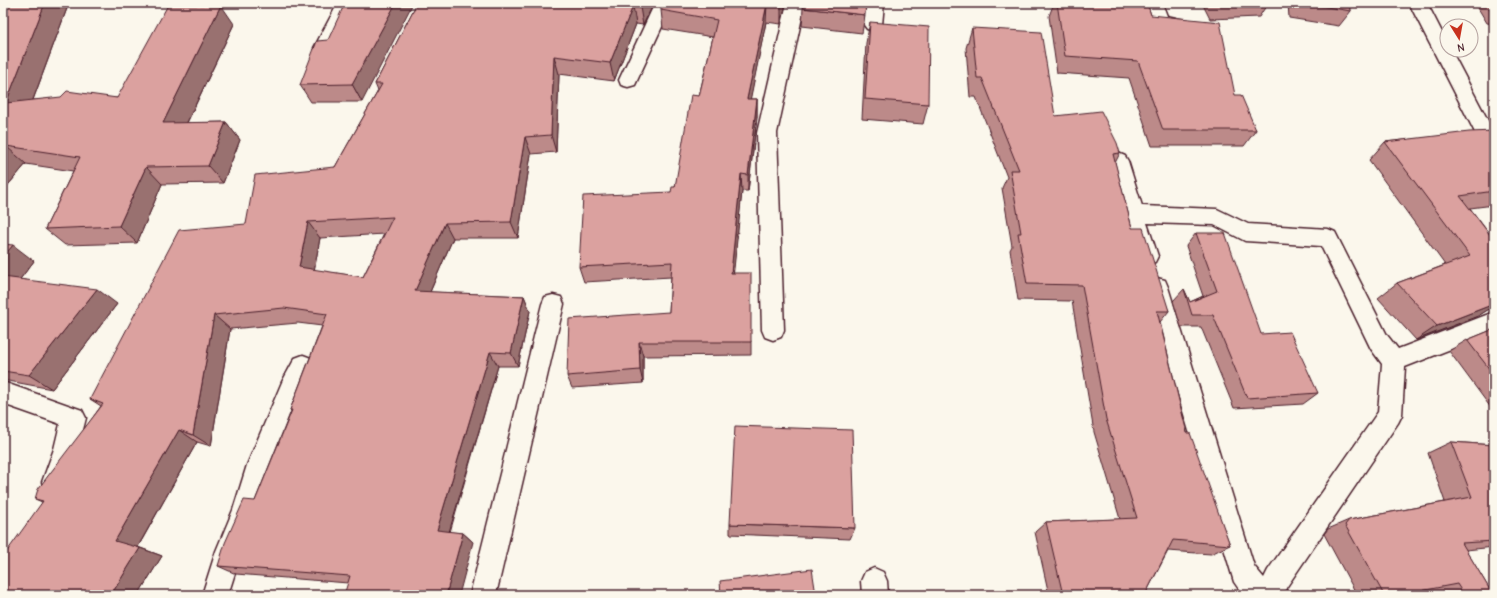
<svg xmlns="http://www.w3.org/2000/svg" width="1497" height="598" font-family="'Comic Neue',sans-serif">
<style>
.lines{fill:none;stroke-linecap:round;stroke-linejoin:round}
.minor-casing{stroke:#4a1f2b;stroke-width:3}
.minor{fill:#fbf7ec;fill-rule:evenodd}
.wall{fill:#bc8a89;stroke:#4a1f2b;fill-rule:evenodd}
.shaded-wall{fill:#99716f;stroke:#4a1f2b}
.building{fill:#dba19f;stroke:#4a1f2b;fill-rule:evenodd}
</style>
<rect width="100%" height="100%" fill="#fbf7ec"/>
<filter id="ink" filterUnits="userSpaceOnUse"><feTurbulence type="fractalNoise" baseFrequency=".025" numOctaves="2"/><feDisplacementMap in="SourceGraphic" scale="8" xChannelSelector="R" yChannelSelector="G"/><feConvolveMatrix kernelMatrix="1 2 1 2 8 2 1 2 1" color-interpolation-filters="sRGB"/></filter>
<g filter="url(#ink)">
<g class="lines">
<defs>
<g id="minor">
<polygon points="338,3 356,3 329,52 323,54 317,52 314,48"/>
<polygon points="655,3 673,3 635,85 628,87 621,85 619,80"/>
<polygon points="787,3 805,3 777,133 784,330 781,337 773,340 765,337 762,330 757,133"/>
<polygon points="866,3 884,3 882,25 879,29 873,31 867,29 864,25"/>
<polygon points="1144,3 1162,3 1167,16 1189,21 1192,25 1189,29 1183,31 1154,24"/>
<polygon points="1409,3 1427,3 1447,42 1447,50 1451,50 1494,132 1494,158 1487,156"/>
<polygon points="1118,153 1125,156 1128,161 1142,206 1217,209 1248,224 1328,229 1335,232 1387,335 1398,349 1494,312 1494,332 1405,367 1402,415 1398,423 1286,588 1284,595 1243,595 1234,582 1146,287 1149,280 1157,278 1165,280 1168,287 1254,566 1264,578 1268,570 1378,412 1382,364 1371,349 1321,246 1245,241 1214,225 1147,223 1158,256 1155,262 1147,265 1139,262 1108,161 1111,156"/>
<polygon points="553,295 561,297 564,304 496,595 470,595 542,304 545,297"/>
<polygon points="303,355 311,358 315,365 304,387 271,465 259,510 242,551 228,595 202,595 216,551 233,510 247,465 282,382 295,358"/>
<polygon points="3,382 82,410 86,418 78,449 63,491 54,494 45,491 42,482 54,449 60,424 3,404"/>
<polygon points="874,568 883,572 887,581 888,595 862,595 861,581 865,572"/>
</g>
</defs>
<!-- minor casing -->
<use href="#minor" class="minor-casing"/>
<!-- minor -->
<use href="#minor" class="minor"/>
</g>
<!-- wall -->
<g class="wall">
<polygon points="3,3 69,3 33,100 117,98 234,24 187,123 226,122 240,140 223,183 162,184 137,243 65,245 45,229 73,171 26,164 3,191"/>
<path d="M417 3H654L643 25 636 24 614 81 559 74 556 152 531 154 518 238H453L430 292 524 296 530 311 518 366H498L450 532 463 533 473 542 348 583 236 574 218 566 255 501 291 411 290 410 322 326 298 323 230 329 211 446 197 442 138 547 162 556 138 595H12L42 502 35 499 101 406 90 399 246 224 335 167 378 91 375 84ZM384 234 363 277 314 270 320 238Z"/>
<polygon points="786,3 781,24 766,22 750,99 757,99 757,117 748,191 742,191 733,273 751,342 751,355 643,356 643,383 572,388 567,376 669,312 671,277 584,282 579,267 671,192 675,187 699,96 713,37 663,29 661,10"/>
<polygon points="1054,3 1147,3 1151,15 1235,95 1256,130 1244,146 1152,146 1129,78 1057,73 1049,16"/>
<polygon points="1202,3 1268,3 1259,17 1210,19"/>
<polygon points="1288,3 1350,3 1351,11 1339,26 1289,18"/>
<polygon points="1475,3 1494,3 1494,24 1487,23"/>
<polygon points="803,8 865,15 862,33 802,26"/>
<polygon points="870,22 928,104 923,124 862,119 866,43"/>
<polygon points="972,28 1055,116 1120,153 1115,163 1132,228 1169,311 1160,322 1187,433 1230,545 1211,554 1168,551 1145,595 1049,595 1035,532 1046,522 1120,519 1094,432 1072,301 1018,300 1010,250 1012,246 1002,188 1007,177 976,97 970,97 966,48"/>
<polygon points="328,40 362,102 311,102 300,85"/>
<polygon points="1494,131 1494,205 1470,208 1494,240 1494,306 1478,316 1416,340 1378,298 1397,283 1445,265 1369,160 1385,142"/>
<polygon points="1196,233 1261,334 1318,393 1303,404 1234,408 1201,327 1181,327 1173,301 1184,289 1190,302 1203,296 1186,246"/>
<polygon points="3,244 34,261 20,279 117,304 52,389 3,380"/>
<polygon points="1494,329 1494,412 1449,351 1467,340"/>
<polygon points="1451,442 1494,445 1494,547 1466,550 1493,595 1434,595 1432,592 1413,595 1357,595 1324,534 1328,529 1349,520 1445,502 1428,453"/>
<polygon points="730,524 855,528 850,539 730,534"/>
</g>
<!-- shaded-wall -->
<g class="shaded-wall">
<polygon points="45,3 69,3 25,121 6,103"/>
<polygon points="396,3 413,3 362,102 352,84"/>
<polygon points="642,3 654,3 643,25 640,7"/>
<polygon points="782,3 786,3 781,24 781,6"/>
<polygon points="767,4 766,22 747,116 747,99"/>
<polygon points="221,5 234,24 178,141 163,123"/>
<polygon points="633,6 636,24 614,81 610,63"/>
<polygon points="554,56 559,74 556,152 551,135"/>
<polygon points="757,99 757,117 748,191 748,175"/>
<polygon points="226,122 240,140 223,183 208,166"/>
<polygon points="525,137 531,154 518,238 511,222"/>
<polygon points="6,146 26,164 3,191 3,150"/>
<polygon points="146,167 162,184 137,243 119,226"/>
<polygon points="741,174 742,191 732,288 731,273"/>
<polygon points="308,222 320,238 312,283 299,267"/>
<polygon points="445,223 453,238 424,306 415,291"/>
<polygon points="13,245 34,261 11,291 3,285 3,257"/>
<polygon points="97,289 117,304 52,389 29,375"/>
<polygon points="524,296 530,311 518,366 511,353"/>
<polygon points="1494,304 1494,306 1478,316 1416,340 1437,326"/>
<polygon points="214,315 230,329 211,446 193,435"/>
<polygon points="639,342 643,356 643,383 640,370"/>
<polygon points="490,352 498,366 447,539 437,530"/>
<polygon points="179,430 197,442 136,550 115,541"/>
<polygon points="463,533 473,542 459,595 446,595"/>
<polygon points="140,548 162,556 138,595 111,595"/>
</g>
<!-- building -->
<g class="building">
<polygon points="3,3 45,3 6,103 61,97 67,91 117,98 168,5 221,5 163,123 226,122 208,166 146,167 119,226 45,229 80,157 6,146 3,150"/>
<polygon points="345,3 396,3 352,84 300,85 317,41 328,40"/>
<path d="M417 3H642L640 7 633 6 610 63 554 56 551 135 525 137 511 222 445 223 415 291 524 296 511 353 490 352 437 530 463 533 446 595H344L350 576 218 566 225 543 244 500 255 501 292 410H290L327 314 284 308 214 315 193 435 179 430 115 541 140 548 111 595H12L3 592V557L43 501 35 499 38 489 103 404 90 399 179 230 246 224 255 175 335 167 382 84H375ZM393 217 363 277 299 267 308 222Z"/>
<polygon points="664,3 782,3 781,6 767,4 747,99 757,99 748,175 741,174 731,273 751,273 751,342 639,342 640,370 567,376 569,319 669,312 672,262 579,267 583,196 671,192 672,187 675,187 691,95 699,96 717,20 661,10"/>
<polygon points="804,3 866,3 865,15 803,8"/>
<polygon points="1057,3 1147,3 1151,15 1220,22 1235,95 1241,95 1256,130 1163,130 1138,61 1065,56"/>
<polygon points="1219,3 1246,3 1219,4"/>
<polygon points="1302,3 1350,3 1351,11"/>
<polygon points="870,22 929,27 928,104 865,99"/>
<polygon points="972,28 1041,32 1055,116 1101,111 1117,143 1120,153 1113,154 1132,228 1143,228 1169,311 1157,311 1187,433 1190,433 1230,545 1173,540 1145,595 1063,595 1046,522 1137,518 1106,419 1082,285 1027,284 1018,233 1021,233 1010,170 1019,170 982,78 977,78"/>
<polygon points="1494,131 1494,191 1460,196 1494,240 1494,291 1490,292 1494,295 1494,304 1437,326 1397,283 1470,256 1385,142 1469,132"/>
<polygon points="1196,233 1225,233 1261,334 1290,332 1318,393 1247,398 1213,315 1192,315 1184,289 1190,302 1217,291"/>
<polygon points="3,244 13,245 3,257"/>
<polygon points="3,277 97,289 29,375 3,371"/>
<polygon points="1494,329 1494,375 1467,340"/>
<polygon points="735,426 852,430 855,528 730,524"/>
<polygon points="1451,442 1494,445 1494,541 1462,543 1493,595 1464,595 1457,584 1399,595 1384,595 1345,525 1349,520 1472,497"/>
<polygon points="812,569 816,595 721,595 720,581"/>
</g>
</g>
<!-- margin -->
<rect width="1497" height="598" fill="none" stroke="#fbf7ec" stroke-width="16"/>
<rect x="8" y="8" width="1481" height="582" fill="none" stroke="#4a1f2b" stroke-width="1.5" filter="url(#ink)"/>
<!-- north arrow -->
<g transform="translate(1459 38) rotate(169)"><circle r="19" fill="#fbf7ec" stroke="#b4a19f"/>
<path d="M0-3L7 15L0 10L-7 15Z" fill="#c8321e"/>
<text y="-6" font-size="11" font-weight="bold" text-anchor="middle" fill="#4a1f2b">N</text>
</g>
</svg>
